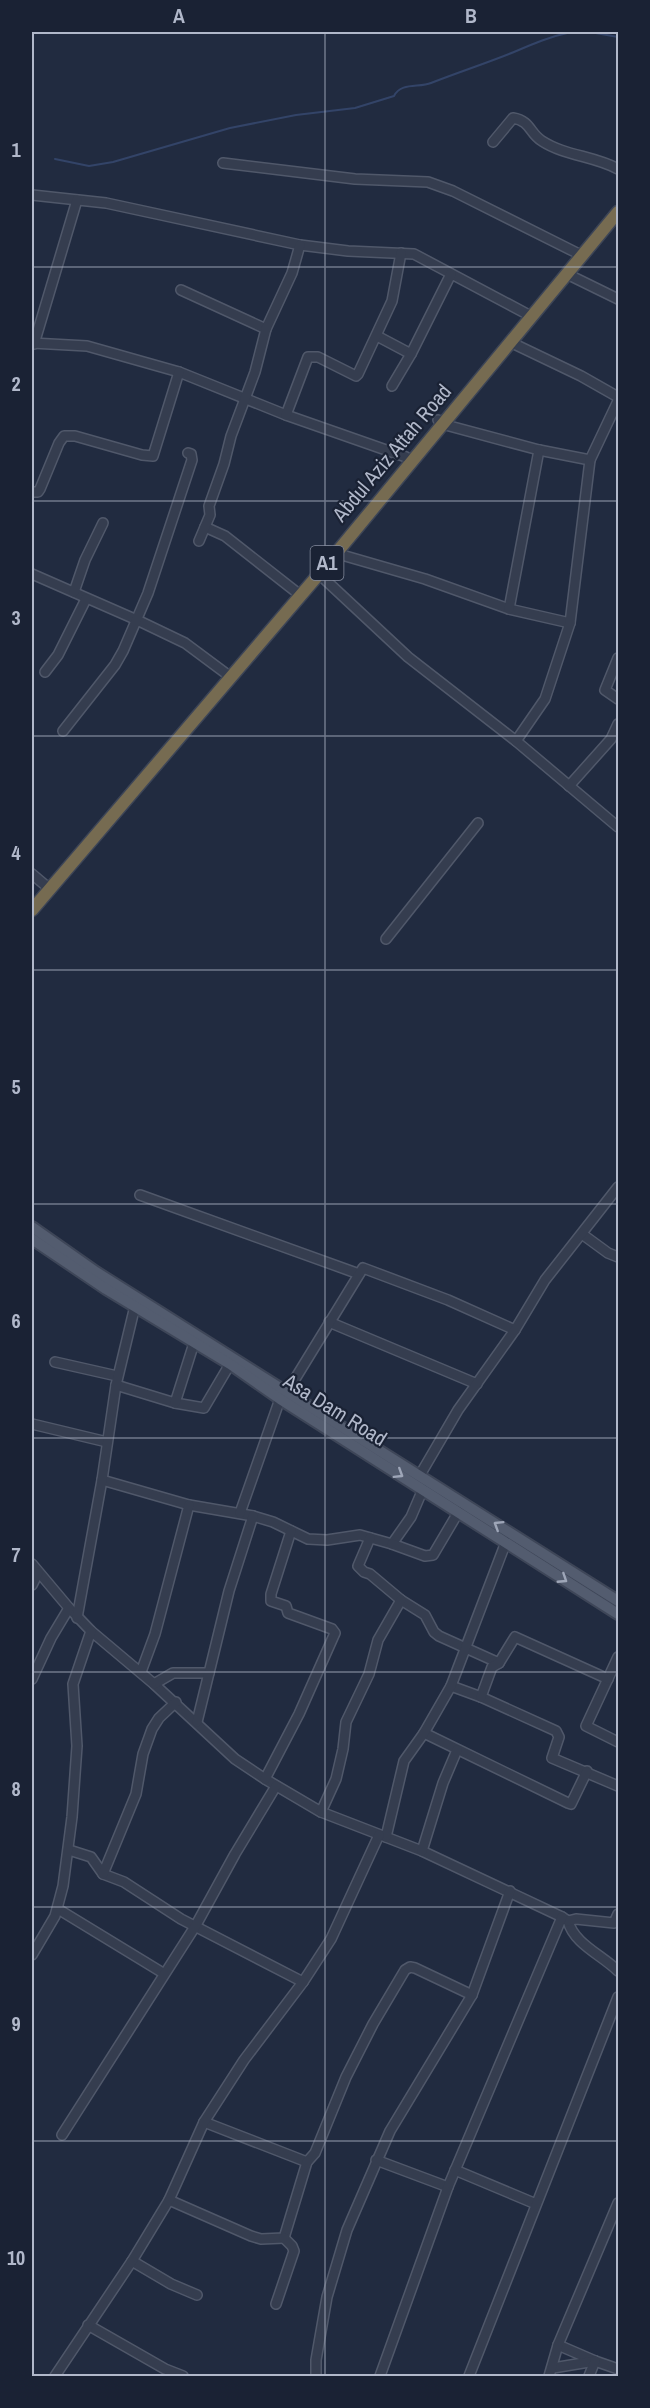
<svg xmlns="http://www.w3.org/2000/svg" width="650" height="2408" font-family="'Archivo Narrow',sans-serif">
<style>
.lines{fill:none;stroke-linecap:round;stroke-linejoin:round}
.stream{stroke:#334468;stroke-width:2}
.minor-casing{stroke:#50586a;stroke-width:12}
.major-casing{stroke:#3e4658;stroke-width:14}
.highway-casing{stroke:#3d4557;stroke-width:15}
.minor{stroke:#353d4f;stroke-width:9}
.major{stroke:#535c6f;stroke-width:10}
.highway{stroke:#766b51;stroke-width:12}
.oneway{stroke:#9ea6b8}
.grid{fill:none;stroke:#b1b8ca;stroke-width:1.5;stroke-opacity:0.55}
.labels{text-anchor:middle;stroke-width:4.5;stroke-linejoin:round;paint-order:stroke}
.shield{fill:#1a2234;stroke:#848b9d;stroke-width:1.5}
.shield-label{font-size:20px;font-weight:bold;fill:#b1b8ca}
.street-label{font-size:21px;fill:#b1b8ca;stroke:#1a2234}
.neatline{fill:none;stroke:#b1b8ca;stroke-width:2}
.grid-label{font-size:20px;text-anchor:middle;font-weight:bold;fill:#b1b8ca}
</style>
<rect width="100%" height="100%" fill="#212b40"/>
<g class="lines">
<!-- stream -->
<g class="stream">
<polyline points="590,32 618,37"/>
<path d="M55 159 89 166 113 162 230 128 296 115 355 108 394 96C401 82 419 88 431 83 459 72 487 63 514 52 535 43 549 37 571 32"/>
</g>
<defs>
<g id="minor">
<path d="M493 142 513 118C531 121 529 133 542 141 565 156 595 156 618 169"/>
<polyline points="223,163 355,179 428,182 453,191 577,253"/>
<polyline points="32,195 106,203 300,245 348,251 414,254 527,314"/>
<polyline points="567,274 618,299"/>
<polyline points="181,290 266,329"/>
<polyline points="377,336 411,354"/>
<polyline points="510,342 581,376 618,397"/>
<polyline points="32,343 87,346 179,372 286,415 406,457"/>
<polyline points="34,344 77,200"/>
<polyline points="392,386 411,354 451,274"/>
<polyline points="286,415 308,357 318,357 356,376 358,374 392,301 401,253"/>
<polyline points="438,420 442,424 539,450 590,460"/>
<polyline points="32,492 38,492 40,489 59,443 64,436 75,436 142,455 153,456 179,372"/>
<polyline points="205,527 225,536 295,591"/>
<polyline points="199,541 210,515 209,506 224,464 231,436 255,372 266,329 292,273 300,245"/>
<polyline points="328,551 425,579 509,609 570,623"/>
<polyline points="32,574 137,620 185,643 228,675"/>
<polyline points="319,574 408,657 516,741 618,827"/>
<polyline points="74,592 85,560 103,523"/>
<polyline points="509,609 539,450"/>
<polyline points="618,658 605,690 618,699"/>
<polyline points="45,672 58,655 86,599"/>
<polyline points="63,731 115,665 123,651 148,593 192,460 191,454 188,453"/>
<polyline points="516,741 545,699 570,623 590,460 618,401"/>
<polyline points="569,786 611,739 618,724"/>
<polyline points="32,874 45,885"/>
<polyline points="386,939 478,823"/>
<polyline points="140,1195 359,1274"/>
<polyline points="582,1234 608,1253 618,1257"/>
<polyline points="329,1322 477,1384"/>
<polyline points="55,1362 117,1376"/>
<polyline points="116,1385 175,1403 204,1408 230,1364"/>
<polyline points="287,1392 363,1268 448,1300 515,1330"/>
<polyline points="175,1403 194,1343"/>
<polyline points="32,1424 107,1442"/>
<polyline points="420,1475 458,1410 515,1330 545,1280 618,1187"/>
<polyline points="102,1480 189,1505 253,1516 273,1522 308,1539 327,1540 360,1535 392,1544 411,1517 423,1489"/>
<polyline points="240,1513 280,1399"/>
<polyline points="370,1538 358,1566 364,1572 370,1574 401,1600 425,1615 434,1632 439,1636 499,1663"/>
<polyline points="392,1544 425,1556 433,1555 459,1511"/>
<path d="M32 1564 69 1608 91 1631 154 1684 235 1759 265 1779 321 1812 422 1851 562 1917 568 1921C574 1944 602 1955 618 1971"/>
<polyline points="32,1585 38,1573"/>
<polyline points="77,1618 102,1480 116,1385 135,1306"/>
<polyline points="618,1657 586,1726 618,1742"/>
<polyline points="141,1672 155,1634 189,1505"/>
<polyline points="32,1679 51,1638 69,1608"/>
<polyline points="154,1684 173,1673 209,1673"/>
<polyline points="451,1686 481,1697 556,1731 559,1737 552,1758 618,1786"/>
<polyline points="481,1697 492,1667 499,1663 515,1637 608,1679"/>
<polyline points="197,1722 229,1591 253,1516"/>
<polyline points="424,1733 568,1803 571,1804 587,1771"/>
<polyline points="265,1779 299,1714 335,1633 332,1629 288,1613 286,1606 271,1601 271,1594 291,1531"/>
<polyline points="321,1812 336,1779 343,1749 346,1722 369,1674 378,1640 401,1600"/>
<polyline points="386,1837 404,1761 424,1733 451,1686 506,1542"/>
<polyline points="69,1850 91,1857 103,1874 124,1882 181,1919 303,1982"/>
<polyline points="422,1851 443,1783 457,1750"/>
<polyline points="103,1874 136,1794 143,1754 152,1729 159,1718 176,1702"/>
<polyline points="58,1909 163,1973"/>
<polyline points="568,1921 576,1919 614,1923 618,1914"/>
<polyline points="32,1955 55,1916 63,1886 72,1817 77,1746 73,1684 91,1631"/>
<polyline points="204,2122 307,2162"/>
<polyline points="62,2135 196,1925 235,1854 276,1786"/>
<polyline points="376,2160 448,2187"/>
<polyline points="455,2170 536,2204"/>
<polyline points="169,2200 251,2236 261,2239 284,2238 307,2162 315,2153 346,2077 373,2024 405,1970 410,1967 415,1968 472,1995"/>
<polyline points="132,2261 171,2284 197,2295"/>
<polyline points="276,2304 294,2251 292,2246 284,2238"/>
<polyline points="88,2325 165,2369 183,2376"/>
<polyline points="558,2345 595,2361 618,2369"/>
<polyline points="553,2368 595,2361"/>
<polyline points="55,2376 132,2261 169,2200 204,2122 244,2060 303,1982 331,1939 379,1835"/>
<polyline points="316,2376 316,2360 327,2297 347,2230 390,2131 472,1995 510,1891"/>
<polyline points="380,2376 448,2187 562,1917"/>
<polyline points="469,2376 618,1997"/>
<polyline points="549,2376 558,2345 618,2203"/>
<polyline points="589,2376 595,2361"/>
</g>
<g id="major">
<polyline points="32,1227 96,1272 618,1601"/>
<polyline points="32,1239 106,1289 230,1364 280,1399 618,1614"/>
</g>
<polyline id="highway" points="32,910 319,574 618,212"/>
</defs>
<!-- minor casing -->
<use href="#minor" class="minor-casing"/>
<!-- major casing -->
<use href="#major" class="major-casing"/>
<!-- highway casing -->
<use href="#highway" class="highway-casing"/>
<!-- minor -->
<use href="#minor" class="minor"/>
<!-- major -->
<use href="#major" class="major"/>
<!-- highway -->
<use href="#highway" class="highway"/>
</g>
<!-- one-way arrows -->
<defs><path id="oneway-chevron" d="M-2-3.5L2.5 0L-2 3.5" fill="none" stroke-width="1.6" stroke-linecap="round" stroke-linejoin="round" transform="scale(1.5)"/></defs>
<g class="oneway">
<use href="#oneway-chevron" transform="translate(399 1474) rotate(32)"/>
<use href="#oneway-chevron" transform="translate(498 1525) rotate(-148)"/>
<use href="#oneway-chevron" transform="translate(563 1579) rotate(33)"/>
</g>
<!-- grid -->
<path class="grid" d="M325 32V2376M32 267H618M32 501H618M32 736H618M32 970H618M32 1204H618M32 1438H618M32 1672H618M32 1907H618M32 2141H618"/>
<g class="labels">
<!-- shield labels -->
<rect class="shield" x="310.5" y="546" width="33" height="34" rx="4.5"/>
<g class="shield-label">
<text x="327" y="570">A1</text>
</g>
<!-- street labels -->
<g class="street-label">
<text transform="translate(392 453) rotate(-50)" y="7">Abdul Aziz Attah Road</text>
<text transform="translate(335 1410) rotate(32)" y="7">Asa Dam Road</text>
</g>
</g>
<!-- border -->
<rect width="650" height="2408" fill="none" stroke="#1a2234" stroke-width="66"/>
<rect x="33" y="33" width="584" height="2342" class="neatline"/>
<g class="grid-label">
<text x="179" y="23">A</text>
<text x="471" y="23">B</text>
<text x="16" y="157">1</text>
<text x="16" y="391">2</text>
<text x="16" y="625">3</text>
<text x="16" y="860">4</text>
<text x="16" y="1094">5</text>
<text x="16" y="1328">6</text>
<text x="16" y="1562">7</text>
<text x="16" y="1796">8</text>
<text x="16" y="2031">9</text>
<text x="16" y="2265">10</text>
</g>
</svg>
